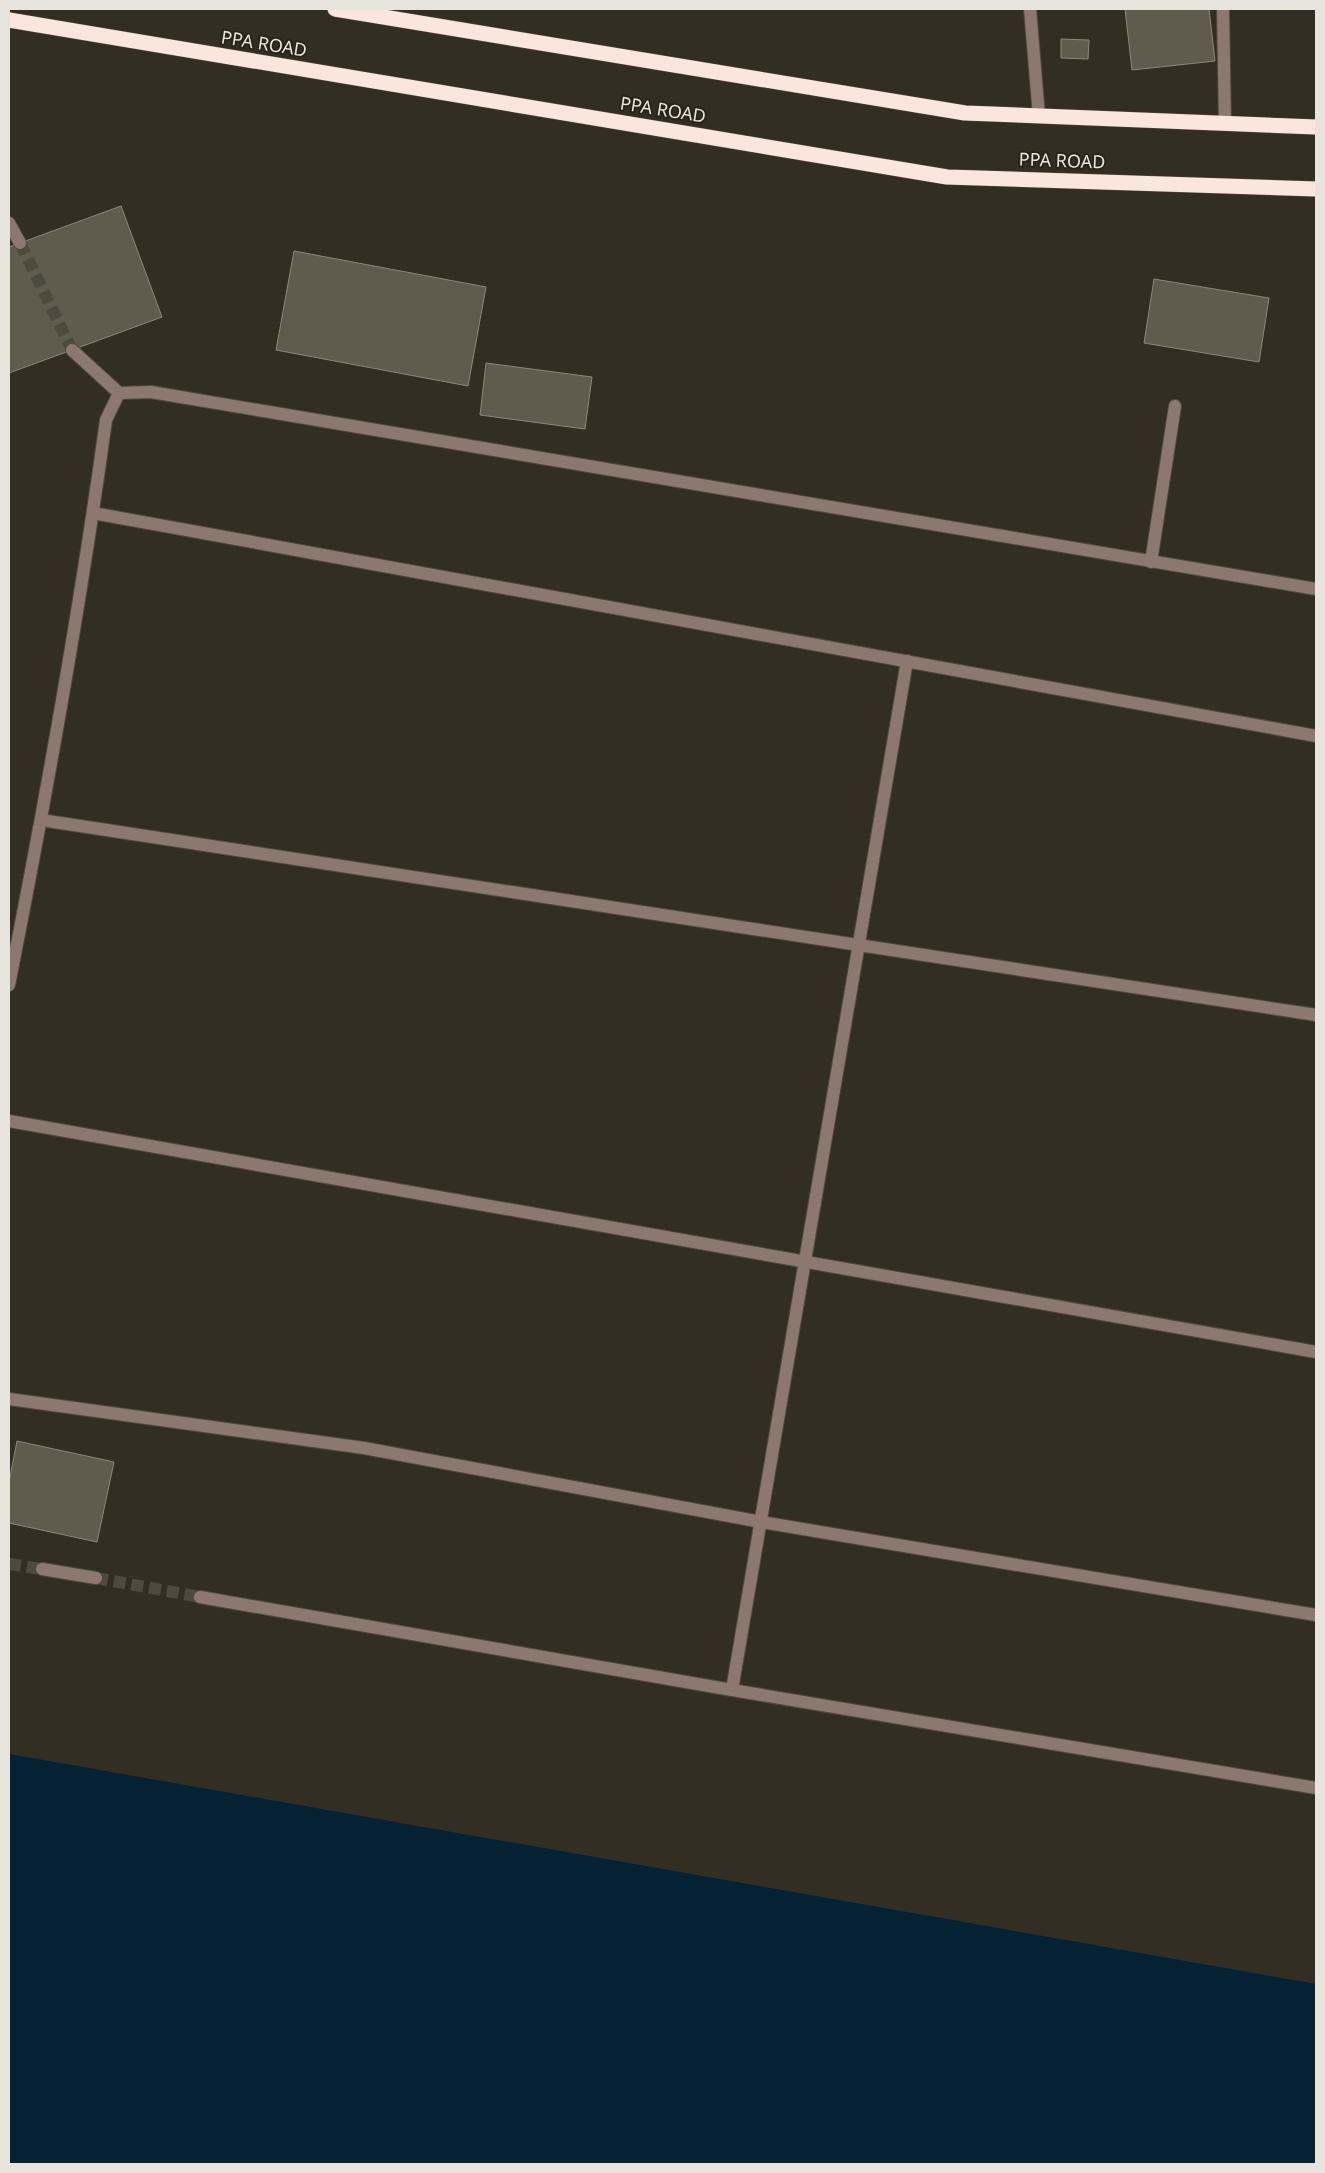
<svg xmlns="http://www.w3.org/2000/svg" width="1325" height="2173" font-family="'Noto Sans',sans-serif">
<style>
.water{fill:#042234}
.building{fill:#5f5c4d;stroke:#8c8879}
.lines{fill:none;stroke-linecap:round;stroke-linejoin:round}
.minor-tunnel{stroke:#4d4a3e;stroke-width:12;stroke-dasharray:12 6;stroke-linecap:butt}
.minor-casing{stroke:#4f4c40;stroke-width:14}
.highway-casing{stroke:#4f4c40;stroke-width:16}
.minor{stroke:#8b796f;stroke-width:12}
.highway{stroke:#f9e7dd;stroke-width:15}
.labels{text-anchor:middle;stroke-width:4;stroke-linejoin:round;paint-order:stroke}
.street-label{font-size:18px;fill:#e6e4dc;stroke:#282518}
</style>
<rect width="100%" height="100%" fill="#322f22"/>
<!-- water -->
<polygon class="water" points="9,1754 1316,1984 1316,2164 9,2164"/>
<!-- building -->
<g class="building">
<polygon points="1125,9 1209,9 1215,61 1132,70"/>
<polygon points="1061,39 1089,40 1088,59 1061,58"/>
<polygon points="121,206 162,317 9,373 9,247"/>
<polygon points="294,251 486,287 468,386 276,350"/>
<polygon points="1154,279 1269,298 1259,362 1144,343"/>
<polygon points="486,363 592,377 585,429 480,415"/>
<polygon points="17,1441 114,1462 97,1542 9,1523 9,1482"/>
</g>
<g class="lines">
<!-- minor-tunnel -->
<g class="minor-tunnel">
<polyline points="20,243 72,350"/>
<polyline points="9,1564 42,1569"/>
<polyline points="96,1578 200,1597"/>
</g>
<defs>
<g id="minor">
<polyline points="1030,9 1039,116"/>
<polyline points="1223,9 1225,124"/>
<polyline points="9,223 20,243"/>
<polyline points="72,350 119,393 151,392 1316,589"/>
<polyline points="93,513 1316,736"/>
<polyline points="1151,562 1175,406"/>
<polyline points="41,820 1316,1015"/>
<path d="M9 985C46 798 80 610 106 420L119 393"/>
<polyline points="9,1121 1316,1352"/>
<polyline points="9,1399 364,1448 761,1522 1316,1615"/>
<polyline points="42,1569 96,1578"/>
<polyline points="200,1597 732,1690 1316,1788"/>
<polyline points="732,1690 907,661"/>
</g>
<g id="highway">
<polyline points="335,9 965,113 1316,127"/>
<polyline points="9,20 947,177 1316,189"/>
</g>
</defs>
<!-- minor casing -->
<use href="#minor" class="minor-casing"/>
<!-- highway casing -->
<use href="#highway" class="highway-casing"/>
<!-- minor -->
<use href="#minor" class="minor"/>
<!-- highway -->
<use href="#highway" class="highway"/>
</g>
<g class="labels">
<!-- street labels -->
<g class="street-label">
<text transform="translate(264 44) rotate(9)" y="6">PPA ROAD</text>
<text transform="translate(663 110) rotate(9)" y="6">PPA ROAD</text>
<text transform="translate(1062 161) rotate(2)" y="6">PPA ROAD</text>
</g>
</g>
<!-- border -->
<rect width="1325" height="2173" fill="none" stroke="#e6e4dc" stroke-width="20"/>
</svg>
